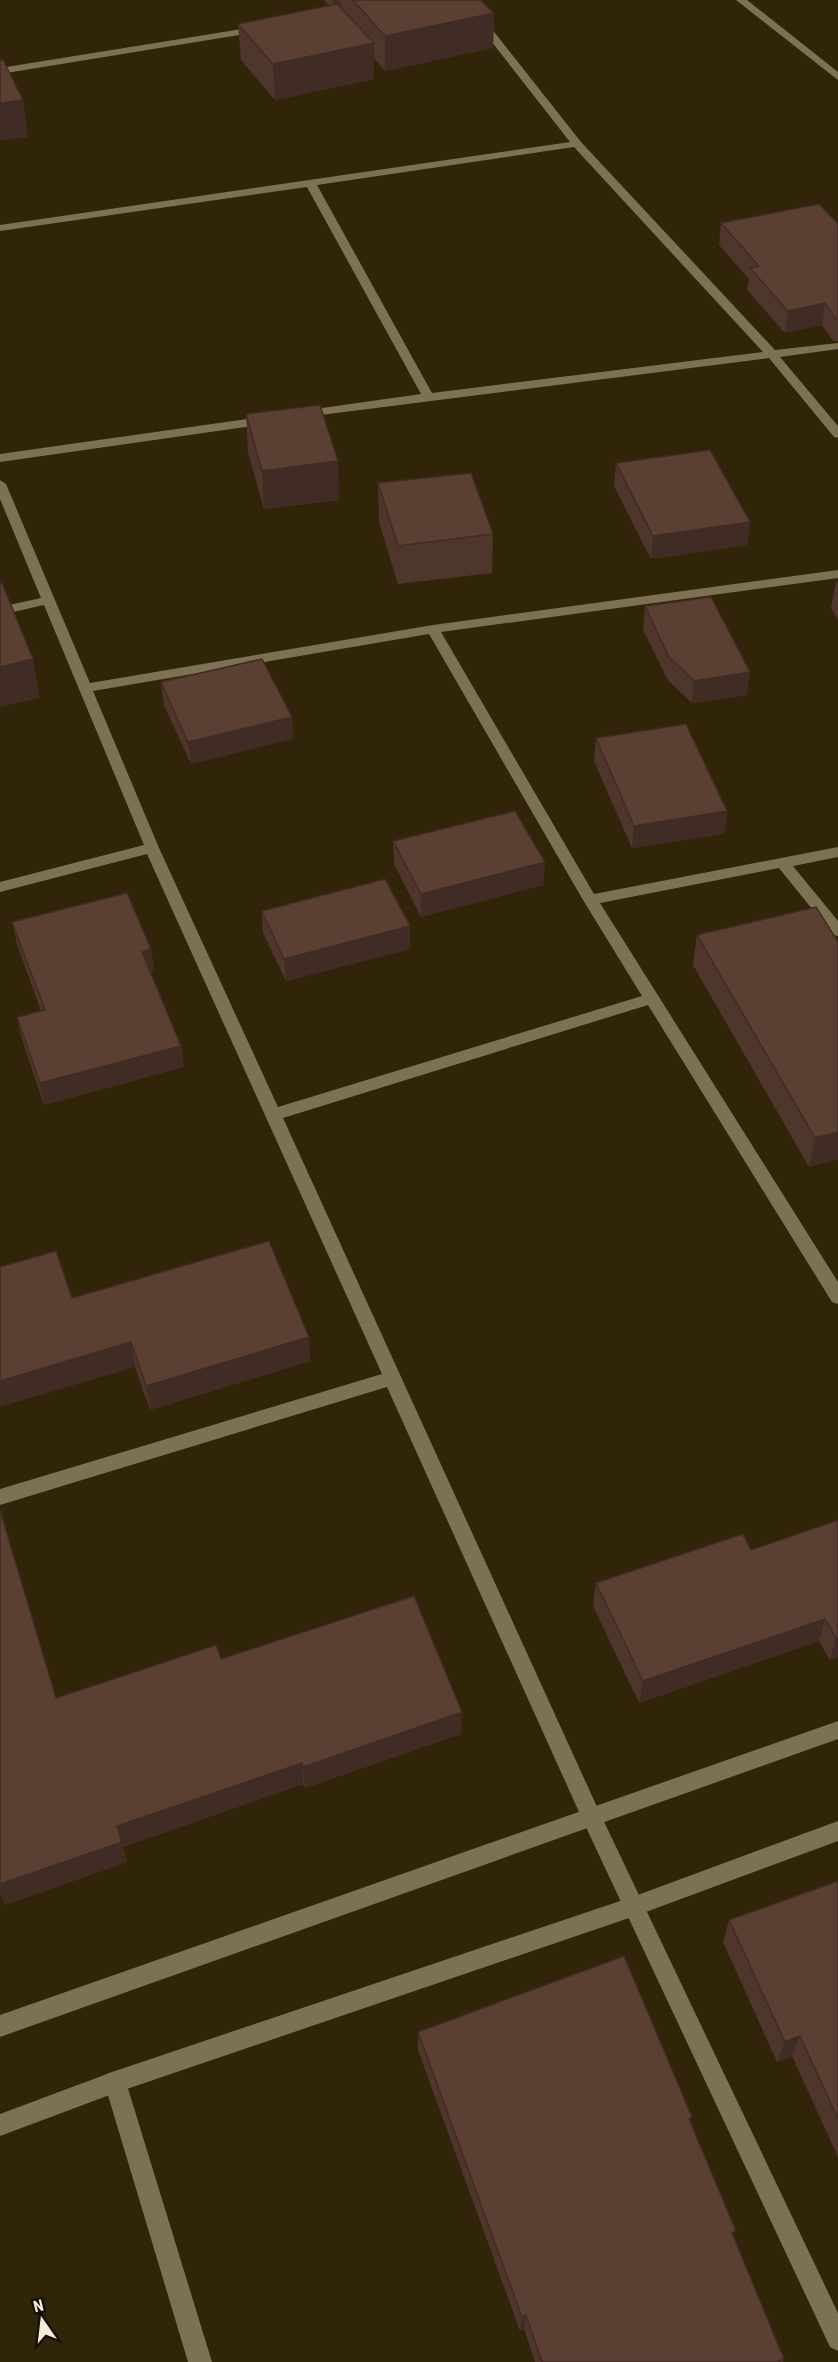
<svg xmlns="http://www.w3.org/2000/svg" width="838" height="2362" font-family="'Roboto Condensed',sans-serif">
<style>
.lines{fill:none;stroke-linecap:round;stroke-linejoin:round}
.minor{fill:#7d7154;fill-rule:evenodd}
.secondary{fill:#7d7154;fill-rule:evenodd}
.wall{fill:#4e362c}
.shaded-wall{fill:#402c24}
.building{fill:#5b3f33;stroke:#402c24;stroke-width:1.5}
</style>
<rect width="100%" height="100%" fill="#302509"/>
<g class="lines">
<!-- minor -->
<g class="minor">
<path d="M459 0H469L581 142 775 350 838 343V349L780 357 838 426V438L834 437 769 358 297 418 295 415 301 411 421 394 307 187 0 231V225L570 142ZM574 147 763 352 432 393 317 185Z"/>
<polygon points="736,0 747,0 838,72 838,80"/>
<polygon points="269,416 273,417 273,423 0,462 0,454"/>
<path d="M0 480 6 484 90 683 433 625 838 570V578L441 632 594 894 838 847V857L793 866 838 921V936L833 935 779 868 600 903 838 1282V1304L832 1302 648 1005 283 1118 598 1809 838 2313V2351L830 2347 584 1823 387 1387 0 1505V1489L382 1374 147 854 0 892V882L144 845 44 605 0 615V607L41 598 0 499ZM429 634 583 900 642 996 278 1107 159 848 93 691Z"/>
<polygon points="115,2071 123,2074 126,2082 212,2362 188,2362 104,2082 107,2074"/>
</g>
<!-- secondary -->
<g class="secondary">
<polygon points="260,26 263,27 263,31 0,74 0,68"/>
<polygon points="838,1721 838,1739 0,2037 0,2015"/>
<polygon points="838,1821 838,1841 635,1916 115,2093 0,2136 0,2114 115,2071 635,1896"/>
</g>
</g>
<!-- wall -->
<g class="wall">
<polygon points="324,0 480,0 494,13 493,48 385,71 374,58 374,79 275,100 241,60 238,24 329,6"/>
<polygon points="721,223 838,224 838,341 833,341 822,325 785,333 747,290 749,279 719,245"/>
<polygon points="246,414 338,461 339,500 264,509 248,452"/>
<polygon points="616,463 750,522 747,545 651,559 614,486"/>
<polygon points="378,483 493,534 492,573 398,584 379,522"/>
<polygon points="838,581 838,620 831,608 836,582"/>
<polygon points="645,606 747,695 692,703 667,679 643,629"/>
<polygon points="161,682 292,717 293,739 191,764 164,705"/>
<polygon points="596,738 727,811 724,834 632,848 594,761"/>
<polygon points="393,841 545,862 543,885 421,917 394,864"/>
<polygon points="262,911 410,949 286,981 263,933"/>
<polygon points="12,922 151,949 154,972 151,972 181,1046 184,1067 44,1105 22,1039 17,1017 41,1011 17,944"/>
<polygon points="697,935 838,942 838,1159 809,1167 693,965"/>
<polygon points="72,1298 309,1337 310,1361 150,1410 135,1367"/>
<polygon points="838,1520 838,1657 830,1660 819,1641 639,1703 593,1606 596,1583 751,1550"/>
<polygon points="221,1659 461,1734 305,1788 303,1784 123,1847 127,1862 5,1905 0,1892 56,1698"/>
<polygon points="838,1881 838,2157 792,2056 777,2062 723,1942 729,1920"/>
<polygon points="418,2032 691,2122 734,2237 784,2359 783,2362 535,2362 524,2329 520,2331 418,2050"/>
</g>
<!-- shaded-wall -->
<g class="shaded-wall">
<polygon points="333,0 341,0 341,9 333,10"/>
<polygon points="494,13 493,48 385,71 385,36"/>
<polygon points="374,43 374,79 275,100 273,64"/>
<polygon points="23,100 28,137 0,141 0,103"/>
<polygon points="825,303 822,325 785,333 788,311"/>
<polygon points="338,461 339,500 264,509 262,471"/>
<polygon points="750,522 747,545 651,559 653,536"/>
<polygon points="33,659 40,698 0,707 0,667"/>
<polygon points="750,672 747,695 692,703 694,681"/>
<polygon points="292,717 293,739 191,764 188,742"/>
<polygon points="727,811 724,834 632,848 634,826"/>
<polygon points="545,862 543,885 421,917 421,894"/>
<polygon points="410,926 410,949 286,981 284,959"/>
<polygon points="151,949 154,972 145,974 142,952"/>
<polygon points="181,1046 184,1067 44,1105 40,1083"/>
<polygon points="838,1132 838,1159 809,1167 815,1138"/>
<polygon points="309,1337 310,1361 150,1410 146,1386"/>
<polygon points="131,1342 135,1367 0,1407 0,1381"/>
<polygon points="825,1619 819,1641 639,1703 643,1681"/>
<polygon points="836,1638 838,1638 838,1657 830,1660"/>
<polygon points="462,1712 461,1734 305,1788 303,1767"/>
<polygon points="302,1763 303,1784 123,1847 127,1862 5,1905 0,1892 0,1884 117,1826"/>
<polygon points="800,2036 792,2056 777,2062 785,2042"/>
<polygon points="526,2315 524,2329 520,2331 522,2317"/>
</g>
<!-- building -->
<g class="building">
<polygon points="353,0 480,0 494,13 385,36"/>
<polygon points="337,4 374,43 273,64 238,24"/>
<polygon points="0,60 3,60 23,100 0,103"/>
<polygon points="819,204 838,224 838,319 836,319 825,303 788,311 750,268 759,266 721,223"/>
<polygon points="320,405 338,461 262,471 246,414"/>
<polygon points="710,450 750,522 653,536 616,463"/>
<polygon points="471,473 493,534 398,546 378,483"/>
<polygon points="2,583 33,659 0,667 0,584"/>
<polygon points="711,597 750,672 694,681 669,657 645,606"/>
<polygon points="262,659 292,717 188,742 161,682"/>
<polygon points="686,724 727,811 634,826 596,738"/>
<polygon points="515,811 545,862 421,894 393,841"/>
<polygon points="385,879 410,926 284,959 262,911"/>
<polygon points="127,893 151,949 142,952 181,1046 40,1083 17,1017 45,1010 12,922"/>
<polygon points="816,907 838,942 838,1132 815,1138 697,935"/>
<polygon points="269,1241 309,1337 146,1386 131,1342 0,1381 0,1267 56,1251 72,1298"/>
<polygon points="0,1510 56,1698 216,1645 221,1659 414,1596 462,1712 303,1767 302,1763 117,1826 122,1842 0,1884"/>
<polygon points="838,1520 838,1638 836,1638 825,1619 643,1681 596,1583 743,1534 751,1550"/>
<polygon points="838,1881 838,2119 800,2036 785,2042 729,1920"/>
<polygon points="624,1956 692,2117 689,2119 736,2231 732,2233 784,2359 776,2362 542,2362 526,2315 522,2317 418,2032"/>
</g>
<!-- north arrow -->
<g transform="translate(42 2320) rotate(346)" stroke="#140f05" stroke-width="4.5" paint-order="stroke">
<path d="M0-4.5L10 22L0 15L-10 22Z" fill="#f4eddd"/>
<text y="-9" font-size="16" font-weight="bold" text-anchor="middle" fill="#f4eddd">N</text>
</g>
</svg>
